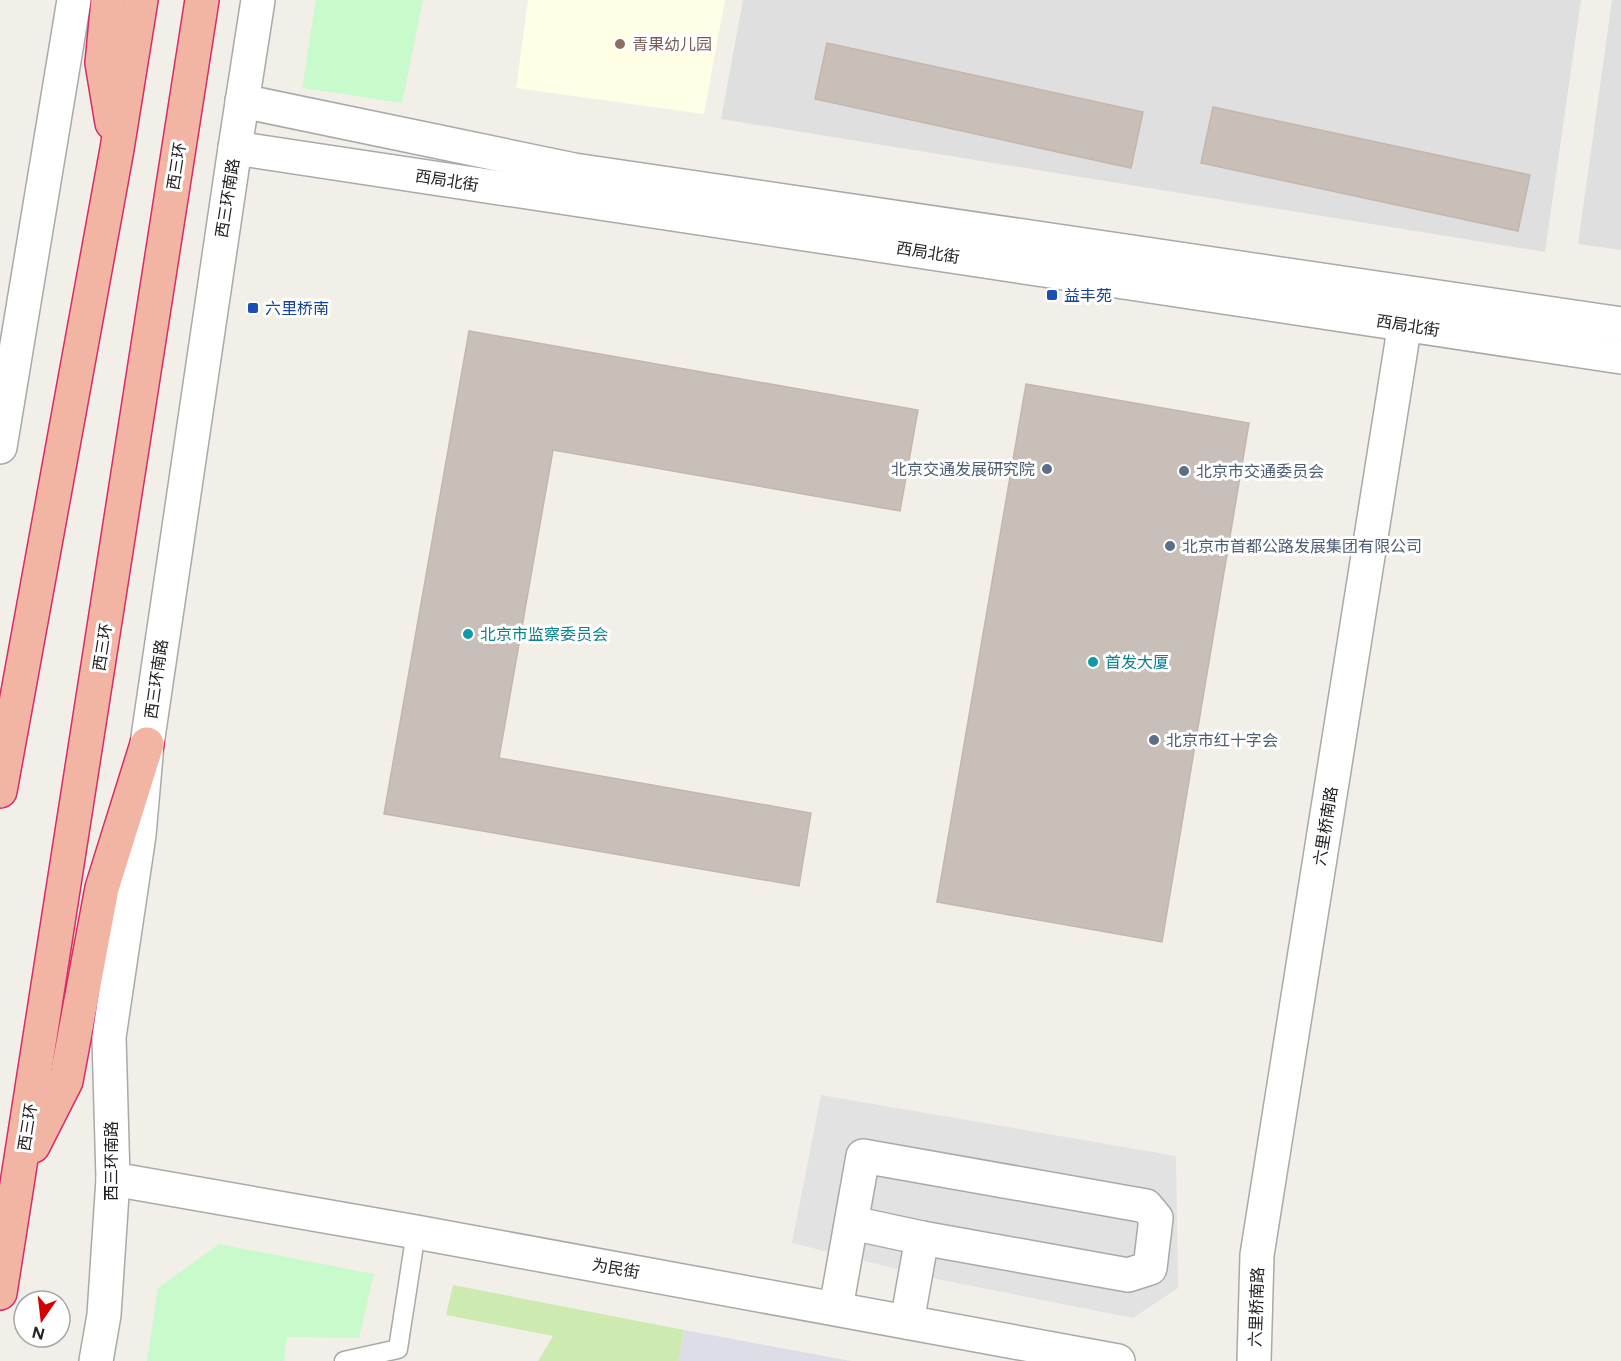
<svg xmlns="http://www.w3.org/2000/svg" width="1621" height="1361" font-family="Figtree,'Noto Sans SC',sans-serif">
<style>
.residential{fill:#e0dfdf}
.education{fill:#ffffe5}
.grass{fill:#cdebb0}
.park{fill:#c8facc}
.parking{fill:#e2e2e2}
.plaza{fill:#dddde8}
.building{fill:#c7bfb8;stroke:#c4b6ab;stroke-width:1.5}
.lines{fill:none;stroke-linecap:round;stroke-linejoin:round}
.service-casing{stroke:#a9a9a9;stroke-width:21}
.minor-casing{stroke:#a9a9a9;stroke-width:36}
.tertiary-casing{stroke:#a9a9a9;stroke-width:36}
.trunk-casing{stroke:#dc2a67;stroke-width:36}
.service{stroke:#fff;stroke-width:18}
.minor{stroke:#fff;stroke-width:33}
.tertiary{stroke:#fff;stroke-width:33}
.trunk{stroke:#f2b4a3;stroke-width:33}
.education-dot{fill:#8d6e63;stroke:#fff;stroke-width:2}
.transit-dot{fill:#1a4fb4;stroke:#fff;stroke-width:2}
.service-dot{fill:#5c6f8a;stroke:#fff;stroke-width:2}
.culture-dot{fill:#0f9aa8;stroke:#fff;stroke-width:2}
.labels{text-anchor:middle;stroke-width:6;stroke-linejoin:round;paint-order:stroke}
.education-label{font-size:16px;fill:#785e54;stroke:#fff;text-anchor:start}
.street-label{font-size:16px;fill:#222;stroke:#fff}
.transit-label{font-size:16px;fill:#164399;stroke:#fff;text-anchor:start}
.service-label{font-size:16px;fill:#4e5e75;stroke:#fff;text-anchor:start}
.culture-label{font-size:16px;fill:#0d838f;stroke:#fff;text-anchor:start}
</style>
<rect width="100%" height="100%" fill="#f2efe9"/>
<!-- residential -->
<g class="residential">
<polygon points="743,0 1581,0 1545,252 721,119"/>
<polygon points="1612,0 1621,0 1621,250 1578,244"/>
</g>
<!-- education -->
<polygon class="education" points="528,0 725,0 704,114 516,88"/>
<!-- grass -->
<polygon class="grass" points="453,1285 684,1330 679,1361 538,1361 553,1336 446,1315"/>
<!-- park -->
<g class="park">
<polygon points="316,0 423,0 402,103 302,88"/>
<polygon points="219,1244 374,1274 359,1338 287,1337 284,1361 147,1361 158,1288"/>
</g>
<!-- parking -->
<polygon class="parking" points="821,1095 1176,1156 1178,1288 1133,1318 937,1279 792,1243"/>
<!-- plaza -->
<polygon class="plaza" points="684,1330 851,1361 679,1361"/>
<!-- building -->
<g class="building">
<polygon points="827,43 1143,112 1131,168 815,99"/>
<polygon points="1213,107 1530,175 1518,231 1201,163"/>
<polygon points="469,331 918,410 900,511 553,450 499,758 811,813 799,886 384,814"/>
<polygon points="1026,384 1249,423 1162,942 937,902"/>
</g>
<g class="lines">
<defs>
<polyline id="service" points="344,1361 398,1349 416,1232"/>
<g id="minor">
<polyline points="852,1223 922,1238"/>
<polyline points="836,1308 863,1156 1146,1206 1156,1218 1150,1268 1128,1275 922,1238 907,1322"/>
</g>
<g id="tertiary">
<polyline points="242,101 574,170 1621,324"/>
<polyline points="235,148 1621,357"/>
<polyline points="0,447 74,0"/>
<polyline points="113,1179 416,1232 1118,1361"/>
<polyline points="96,1361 104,1315 113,1179 109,1037 139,835 147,744 235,148 258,0"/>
<polyline points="1254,1361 1257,1255 1408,304"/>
</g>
<g id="trunk">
<polyline points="108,0 102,63 112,123"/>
<polyline points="0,791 117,149 141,0"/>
<polyline points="33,1146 66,1081 102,888 147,744"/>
<polyline points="0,1293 202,0"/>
</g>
</defs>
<!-- service casing -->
<use href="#service" class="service-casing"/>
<!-- minor casing -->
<use href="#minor" class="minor-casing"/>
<!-- tertiary casing -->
<use href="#tertiary" class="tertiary-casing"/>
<!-- trunk casing -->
<use href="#trunk" class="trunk-casing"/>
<!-- service -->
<use href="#service" class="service"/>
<!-- minor -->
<use href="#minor" class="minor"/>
<!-- tertiary -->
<use href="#tertiary" class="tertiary"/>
<!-- trunk -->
<use href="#trunk" class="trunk"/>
</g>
<!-- markers -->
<circle class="education-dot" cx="620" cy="44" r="6"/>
<g class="transit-dot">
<rect x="1046" y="289" width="12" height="12" rx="3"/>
<rect x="247" y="302" width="12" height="12" rx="3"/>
</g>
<g class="service-dot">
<circle cx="1047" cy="469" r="6"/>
<circle cx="1184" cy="471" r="6"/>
<circle cx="1170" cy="546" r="6"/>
<circle cx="1154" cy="740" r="6"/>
</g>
<g class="culture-dot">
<circle cx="468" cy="634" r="6"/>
<circle cx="1093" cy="662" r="6"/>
</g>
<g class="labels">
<!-- education labels -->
<g class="education-label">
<text x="632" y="50">青果幼儿园</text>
</g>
<!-- street labels -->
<g class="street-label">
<text transform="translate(176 166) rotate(-81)" y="6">西三环</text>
<text transform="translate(447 180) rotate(9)" y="6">西局北街</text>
<text transform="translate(227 198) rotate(-81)" y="6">西三环南路</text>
<text transform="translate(928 252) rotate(9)" y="6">西局北街</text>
<text transform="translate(1408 325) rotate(9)" y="6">西局北街</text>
<text transform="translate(102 647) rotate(-81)" y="6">西三环</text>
<text transform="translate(156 679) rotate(-82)" y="6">西三环南路</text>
<text transform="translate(1325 826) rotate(-81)" y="6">六里桥南路</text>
<text transform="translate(27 1127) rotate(-81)" y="6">西三环</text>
<text transform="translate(111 1161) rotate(-90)" y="6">西三环南路</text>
<text transform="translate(616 1268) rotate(10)" y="6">为民街</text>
<text transform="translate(1256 1307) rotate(-88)" y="6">六里桥南路</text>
</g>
<!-- transit labels -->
<g class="transit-label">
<text x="1064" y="301">益丰苑</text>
<text x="265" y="314">六里桥南</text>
</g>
<!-- service labels -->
<g class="service-label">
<text x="1035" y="475" text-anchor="end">北京交通发展研究院</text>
<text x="1196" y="477">北京市交通委员会</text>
<text x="1182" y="552">北京市首都公路发展集团有限公司</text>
<text x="1166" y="746">北京市红十字会</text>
</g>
<!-- culture labels -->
<g class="culture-label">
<text x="480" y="640">北京市监察委员会</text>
<text x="1105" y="668">首发大厦</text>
</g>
</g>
<!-- north arrow -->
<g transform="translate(42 1319) rotate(194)"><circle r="28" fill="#ffffff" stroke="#a7a7a7" stroke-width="1.5"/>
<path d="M0-4.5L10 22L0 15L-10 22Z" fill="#d40000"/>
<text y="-9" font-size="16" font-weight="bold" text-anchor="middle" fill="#222222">N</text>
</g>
</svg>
